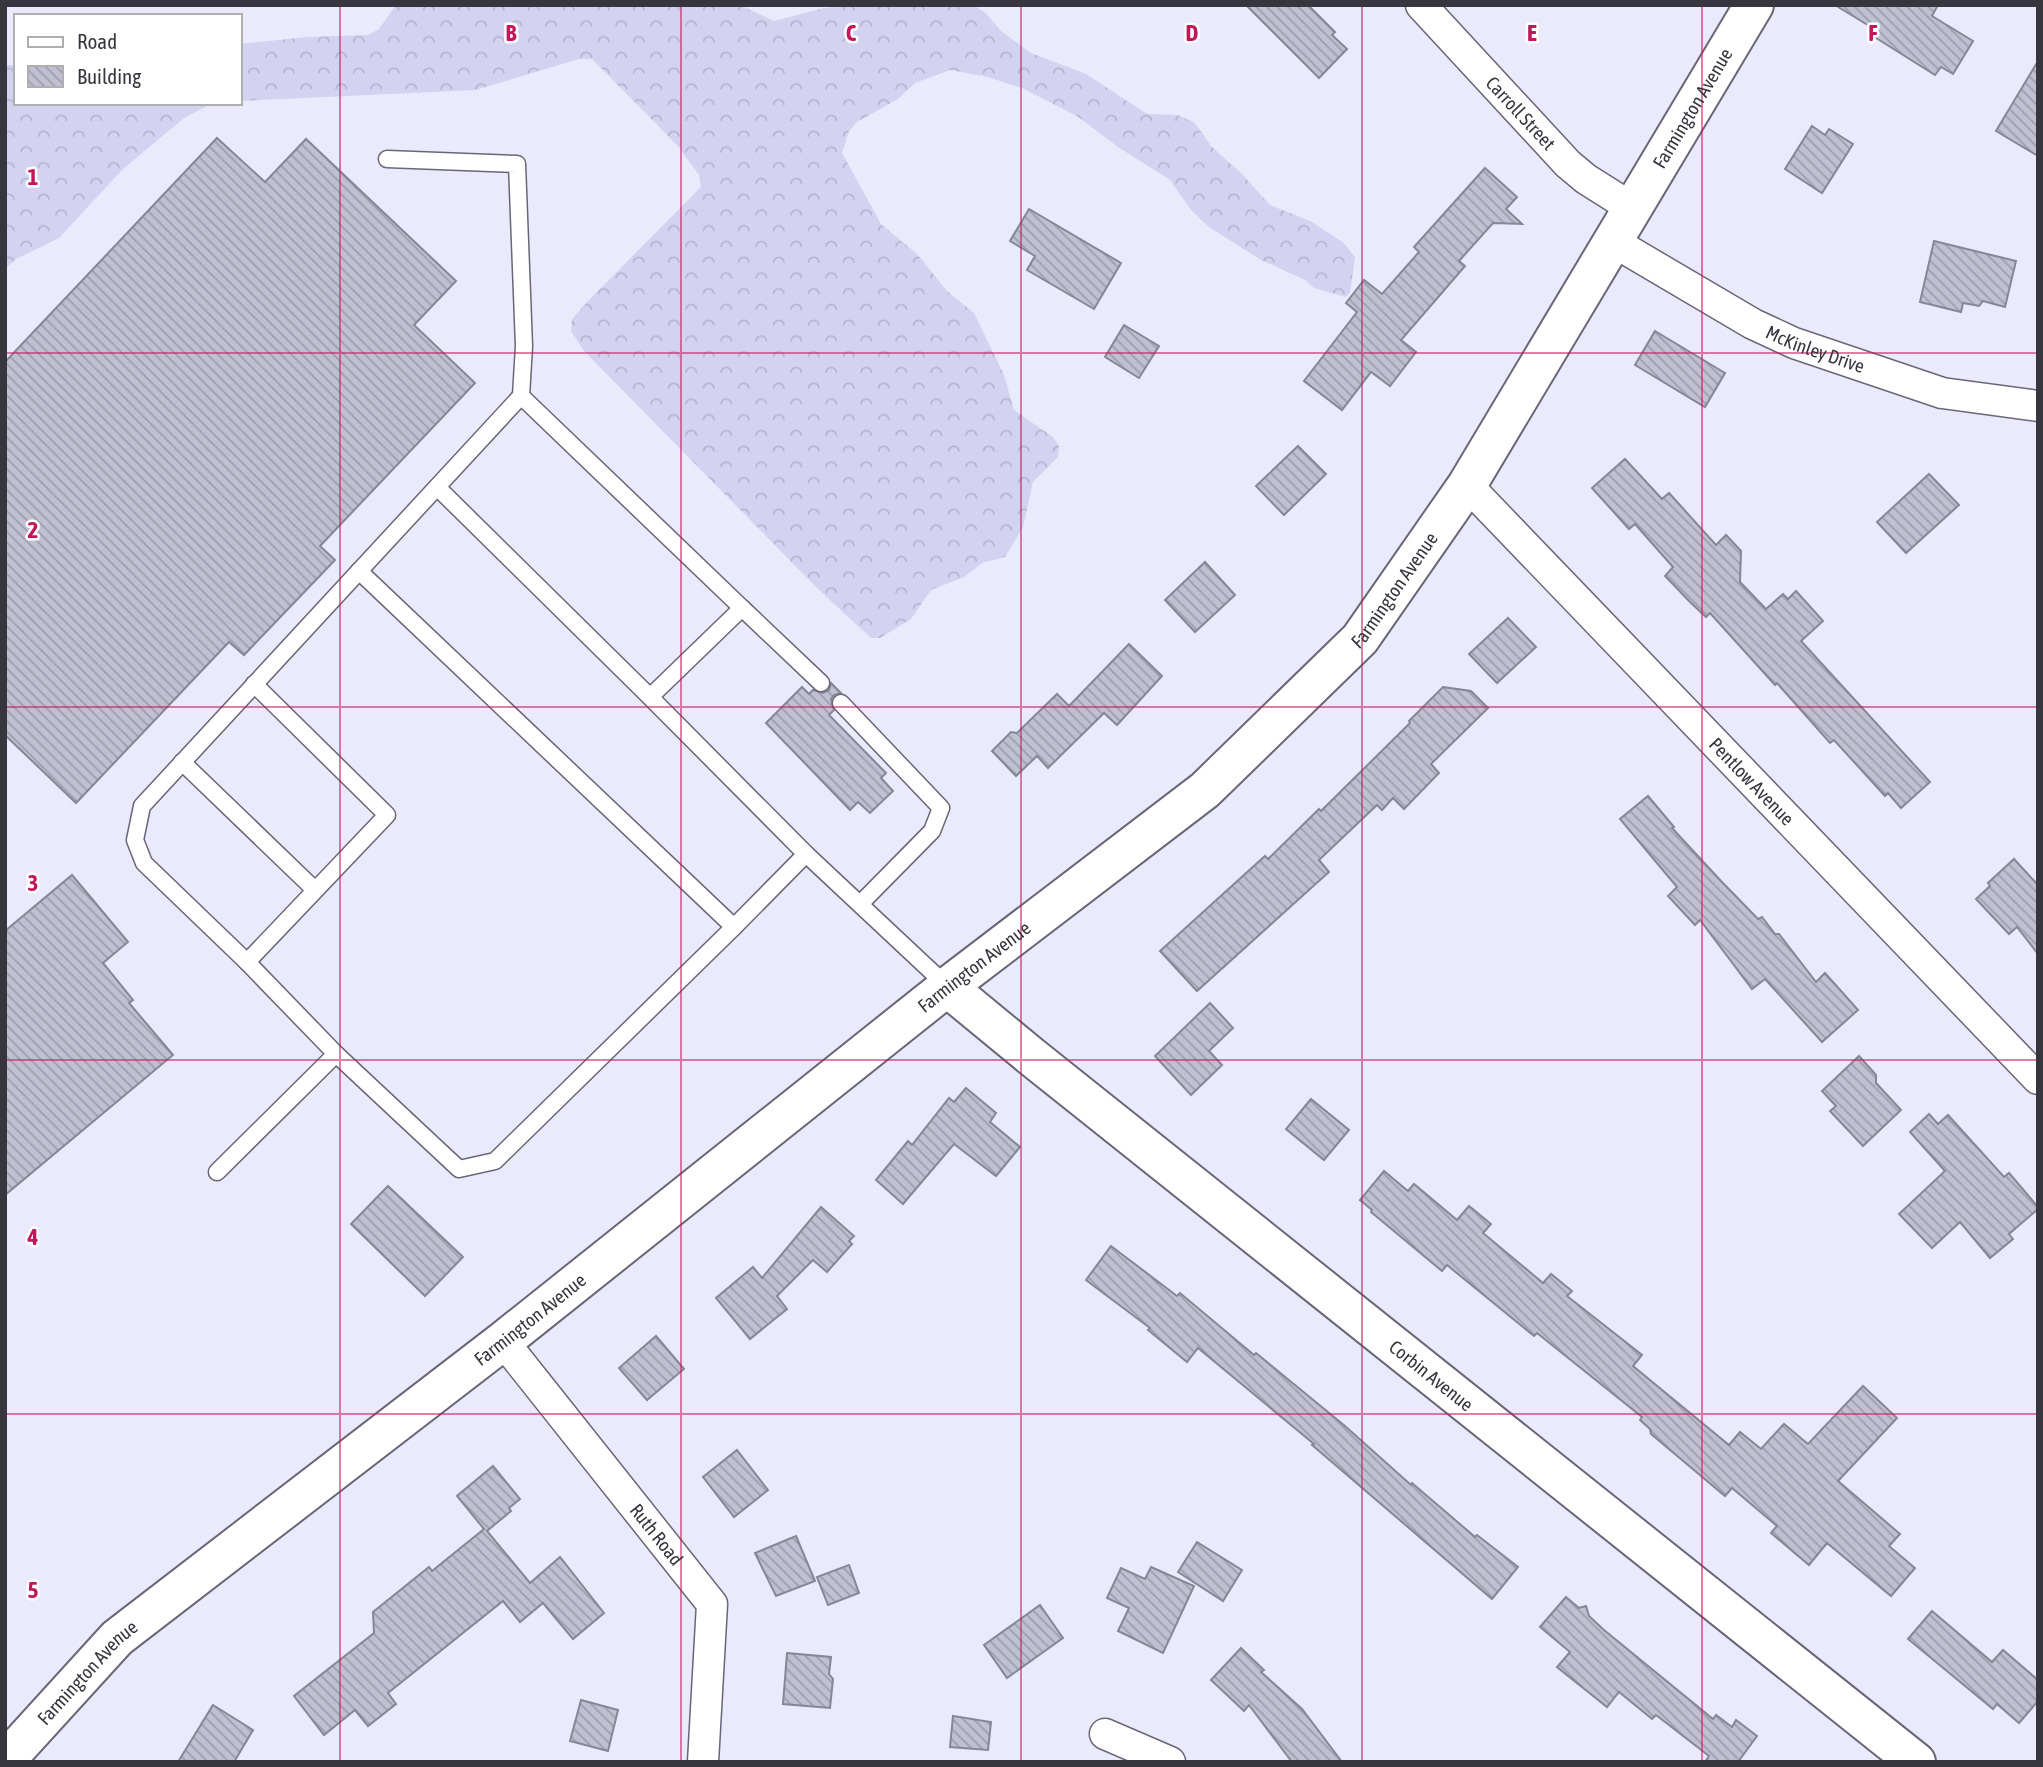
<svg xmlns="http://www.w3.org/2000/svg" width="2043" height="1767" font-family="'Asap Condensed',sans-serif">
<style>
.forest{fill:url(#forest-crowns)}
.building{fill:url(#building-back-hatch);stroke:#878697;stroke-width:2}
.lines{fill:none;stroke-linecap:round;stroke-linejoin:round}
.service-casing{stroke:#676777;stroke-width:19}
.minor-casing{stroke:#676777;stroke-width:33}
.secondary-casing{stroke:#676777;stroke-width:42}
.service{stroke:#fff;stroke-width:16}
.minor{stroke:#fff;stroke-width:30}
.secondary{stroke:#fff;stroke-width:38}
.grid{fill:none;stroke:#c2185b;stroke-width:2;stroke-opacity:0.55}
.labels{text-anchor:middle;stroke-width:5;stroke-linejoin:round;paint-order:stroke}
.street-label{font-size:19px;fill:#37363e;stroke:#fff}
.grid-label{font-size:23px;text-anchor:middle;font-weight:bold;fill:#c2185b;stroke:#fff;stroke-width:5;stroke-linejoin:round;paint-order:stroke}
</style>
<defs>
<pattern id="forest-crowns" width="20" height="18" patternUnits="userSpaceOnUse" patternTransform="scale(1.75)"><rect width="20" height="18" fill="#d3d2f0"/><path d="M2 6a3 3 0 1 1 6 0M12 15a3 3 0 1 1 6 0" fill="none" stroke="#b6b5cf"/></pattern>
<pattern id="building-back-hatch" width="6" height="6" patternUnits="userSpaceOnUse" patternTransform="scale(1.75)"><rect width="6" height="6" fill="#c0c0d2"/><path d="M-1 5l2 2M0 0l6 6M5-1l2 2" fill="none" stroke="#9d9dac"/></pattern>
</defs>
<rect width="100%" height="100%" fill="#eaeafc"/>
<!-- forest -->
<g class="forest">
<polygon points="396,5 740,5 774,21 824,8 859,5 973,5 986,13 1001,31 1031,53 1086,74 1147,114 1177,115 1194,122 1211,146 1242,174 1270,205 1310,221 1344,243 1355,257 1350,293 1345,297 1314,288 1305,280 1261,260 1209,227 1191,210 1170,180 1118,147 1077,116 1022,88 988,77 950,70 915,83 898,99 857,122 849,131 842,153 881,224 917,254 947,291 974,313 1004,375 1014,410 1053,437 1059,446 1058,457 1033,482 1023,527 1005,557 982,563 964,577 931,590 911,619 880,638 871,638 818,589 584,351 571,331 572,319 588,301 701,187 699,175 677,145 592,59 579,59 476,90 240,101 240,44 308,37 368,35 379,29"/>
<polygon points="5,65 16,65 16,103 213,103 184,118 122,170 59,238 16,259 5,269"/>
</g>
<!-- building -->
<g class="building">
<polygon points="1246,5 1308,5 1335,32 1332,35 1347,49 1319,78"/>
<polygon points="1835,5 1938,5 1932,16 1973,41 1953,74 1941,67 1935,75 1868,33 1871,27"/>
<polygon points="2038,61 2038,156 1996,131"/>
<polygon points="1812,126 1825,135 1829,129 1853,144 1822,193 1785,169"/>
<polygon points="217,138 265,182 306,139 456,281 414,325 475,383 320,546 335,560 244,655 229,642 76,803 5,735 5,362"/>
<polygon points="1485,168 1517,197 1506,209 1522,224 1493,223 1459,261 1465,266 1401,340 1416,352 1390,386 1371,372 1342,410 1304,381 1357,312 1346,303 1364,280 1382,294 1419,252 1414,247"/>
<polygon points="1029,209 1121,263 1094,309 1027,270 1035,256 1010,241"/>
<polygon points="1934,241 2016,261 2005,307 1983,301 1979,306 1963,303 1961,312 1920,302"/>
<polygon points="1124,325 1159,346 1139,378 1105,357"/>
<polygon points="1655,331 1725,373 1705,407 1635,365"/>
<polygon points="1298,446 1326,474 1284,515 1256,486"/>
<polygon points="1625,459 1662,499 1669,493 1716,545 1726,535 1741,551 1740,582 1766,609 1783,594 1788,599 1796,591 1823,621 1801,641 1930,782 1901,808 1888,793 1885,796 1834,740 1830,743 1777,683 1775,685 1710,613 1706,617 1690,602 1665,576 1673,567 1635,524 1629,529 1592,488"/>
<polygon points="1929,474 1959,505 1906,553 1877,522"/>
<polygon points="1205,562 1235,595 1195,632 1165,600"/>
<polygon points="1508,618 1536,647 1497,683 1469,654"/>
<polygon points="1129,644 1162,676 1117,725 1104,713 1048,768 1037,756 1016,776 992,751 1011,732 1017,733 1057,694 1069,706"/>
<polygon points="831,683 841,693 834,695 831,699 834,710 829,715 886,773 881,778 893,791 870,813 858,802 850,810 766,723 802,687 809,694 813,690 823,693 829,690"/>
<polygon points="1443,687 1471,691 1488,708 1431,764 1439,773 1404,809 1393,798 1382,810 1377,805 1319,860 1329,872 1197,991 1160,951 1265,856 1268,859 1319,809 1321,811 1410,723 1409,721"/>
<polygon points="1648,796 1674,827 1672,828 1721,881 1758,919 1762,917 1775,934 1779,934 1816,982 1825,973 1858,1010 1822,1042 1765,979 1752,989 1700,920 1695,925 1668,896 1677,887 1620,819"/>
<polygon points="2014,859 2038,885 2038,954 2017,927 2009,934 1976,899 1990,886 1988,883"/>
<polygon points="72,875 128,942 103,963 133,1000 129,1003 173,1055 5,1195 5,931"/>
<polygon points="1210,1003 1233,1028 1209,1051 1222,1065 1191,1095 1155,1056"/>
<polygon points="1859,1056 1876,1075 1876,1083 1901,1110 1863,1146 1830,1111 1836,1106 1822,1091"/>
<polygon points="966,1088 996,1113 990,1122 1020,1147 996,1176 954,1144 903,1204 876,1180 908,1141 912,1145 949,1098 954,1102"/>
<polygon points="1311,1099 1349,1130 1324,1160 1286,1129"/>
<polygon points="1929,1114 1938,1124 1948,1115 2004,1177 2009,1173 2038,1207 2038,1209 2009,1234 2013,1239 1990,1258 1960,1222 1932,1248 1899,1214 1945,1171 1910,1132"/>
<polygon points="1384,1171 1408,1191 1414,1184 1457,1220 1469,1206 1491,1224 1483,1233 1543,1283 1551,1274 1572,1291 1567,1296 1642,1355 1633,1366 1729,1445 1740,1432 1761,1449 1784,1424 1808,1444 1863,1386 1897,1418 1838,1481 1900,1534 1889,1546 1915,1568 1891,1596 1827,1543 1809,1565 1771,1533 1777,1526 1732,1488 1725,1496 1651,1434 1650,1429 1640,1420 1642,1417 1537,1333 1534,1336 1447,1265 1442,1271 1371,1212 1372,1210 1360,1200"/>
<polygon points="388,1186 463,1257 425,1296 351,1224"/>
<polygon points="821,1207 854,1236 849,1241 852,1244 827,1272 813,1260 777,1296 787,1309 750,1339 716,1298 753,1267 762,1278"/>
<polygon points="1111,1246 1177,1296 1180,1293 1254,1355 1256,1353 1345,1426 1411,1485 1412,1483 1475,1537 1477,1535 1518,1567 1492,1599 1312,1445 1314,1444 1198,1348 1187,1362 1148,1330 1150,1328 1086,1280"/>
<polygon points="656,1336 684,1369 647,1400 619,1368"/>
<polygon points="737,1450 768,1490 734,1517 703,1477"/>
<polygon points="493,1466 520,1499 509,1508 511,1511 487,1531 530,1583 560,1557 604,1613 573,1639 543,1603 520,1622 503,1601 388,1693 396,1704 368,1726 355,1710 324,1735 294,1696 374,1633 373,1612 429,1567 432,1571 484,1529 457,1496"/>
<polygon points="796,1536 815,1581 776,1596 755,1553"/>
<polygon points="1197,1542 1242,1570 1223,1601 1178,1572"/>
<polygon points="849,1565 859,1593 828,1605 817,1577"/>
<polygon points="1151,1567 1194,1586 1163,1653 1118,1631 1129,1608 1107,1598 1121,1568 1145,1579"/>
<polygon points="1566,1597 1579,1608 1586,1606 1589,1616 1604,1630 1713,1719 1716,1715 1732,1727 1736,1720 1757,1736 1738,1762 1705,1762 1709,1756 1656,1715 1652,1719 1619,1692 1607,1707 1557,1667 1570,1652 1540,1627"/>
<polygon points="1040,1605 1063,1638 1007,1678 984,1645"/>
<polygon points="1932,1611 1992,1662 2003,1650 2038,1680 2038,1701 2019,1723 1997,1704 1993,1709 1908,1639"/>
<polygon points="1241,1648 1264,1670 1261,1672 1302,1709 1342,1762 1292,1762 1249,1705 1244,1711 1211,1680"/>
<polygon points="787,1653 831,1657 829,1674 833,1679 830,1708 783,1704"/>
<polygon points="581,1700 618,1710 608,1751 570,1741"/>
<polygon points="213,1705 253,1730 234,1762 178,1762"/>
<polygon points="953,1716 991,1722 988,1750 950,1747"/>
</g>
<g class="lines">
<defs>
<g id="service">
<polyline points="387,159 517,164 524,346 521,396"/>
<polyline points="437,487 650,697"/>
<polyline points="359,571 734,927"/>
<polyline points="742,608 821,683"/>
<polyline points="841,703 941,808 932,831 860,904"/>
<polyline points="182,762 315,890"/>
<polyline points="247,962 387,815 254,684"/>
<polyline points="336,1054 459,1169 495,1161 734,927 806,854"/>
<polyline points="217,1172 336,1054 247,962 144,863 135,840 142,806 521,396 742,608 650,697 806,854 947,986"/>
</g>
<g id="minor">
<path id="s1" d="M1421 5 1568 164 1586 179 1632 208"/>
<path id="s2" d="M1612 241 1753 324 1794 343 1942 393 2038 406"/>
<path id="s3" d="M1467 485 2038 1079"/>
<path id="s4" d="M503 1341 712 1604 703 1762"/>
<polyline points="1105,1734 1170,1762"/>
</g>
<g id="secondary">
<path id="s5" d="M947 987 1032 1057 1916 1762"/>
<path id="s6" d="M5 1761 117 1638 503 1341 947 987 1205 790 1360 639 1467 485 1754 5"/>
</g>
</defs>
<!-- service casing -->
<use href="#service" class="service-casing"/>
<!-- minor casing -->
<use href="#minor" class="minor-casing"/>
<!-- secondary casing -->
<use href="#secondary" class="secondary-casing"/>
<!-- service -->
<use href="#service" class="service"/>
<!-- minor -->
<use href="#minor" class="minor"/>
<!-- secondary -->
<use href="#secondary" class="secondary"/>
</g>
<!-- grid -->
<path class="grid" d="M340 5V1762M681 5V1762M1021 5V1762M1362 5V1762M1702 5V1762M5 353H2038M5 707H2038M5 1060H2038M5 1414H2038"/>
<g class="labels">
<!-- street labels -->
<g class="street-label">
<text dy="7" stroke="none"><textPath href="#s6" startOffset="2389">Farmington Avenue</textPath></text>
<text dy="7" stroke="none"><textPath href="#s1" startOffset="147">Carroll Street</textPath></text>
<text dy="7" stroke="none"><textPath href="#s2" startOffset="231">McKinley Drive</textPath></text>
<text dy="7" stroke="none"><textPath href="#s6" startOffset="1822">Farmington Avenue</textPath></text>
<text dy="7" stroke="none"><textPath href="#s3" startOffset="411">Pentlow Avenue</textPath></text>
<text dy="7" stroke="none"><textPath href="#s6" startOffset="1255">Farmington Avenue</textPath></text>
<text dy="7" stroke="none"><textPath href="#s6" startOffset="688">Farmington Avenue</textPath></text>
<text dy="7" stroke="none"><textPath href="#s5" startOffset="621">Corbin Avenue</textPath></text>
<text dy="7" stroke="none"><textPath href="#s4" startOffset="247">Ruth Road</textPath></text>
<text dy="7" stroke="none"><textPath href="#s6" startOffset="121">Farmington Avenue</textPath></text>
</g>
</g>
<g class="grid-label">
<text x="511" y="41">B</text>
<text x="851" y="41">C</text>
<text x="1192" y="41">D</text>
<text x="1532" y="41">E</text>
<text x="1873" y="41">F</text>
<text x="33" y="185">1</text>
<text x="33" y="538">2</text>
<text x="33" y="891">3</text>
<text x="33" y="1245">4</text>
<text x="33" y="1598">5</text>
</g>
<!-- border -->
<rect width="2043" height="1767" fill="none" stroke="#37363e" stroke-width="14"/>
<!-- legend -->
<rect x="14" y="14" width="228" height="91" fill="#ffffff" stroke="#afafb2" stroke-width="2"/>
<rect x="28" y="37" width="35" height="10" fill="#ffffff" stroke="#afafb2" stroke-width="2"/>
<text x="77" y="49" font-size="21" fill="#37363e">Road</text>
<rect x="28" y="66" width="35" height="21" fill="url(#building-back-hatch)" stroke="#afafb2" stroke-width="2"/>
<text x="77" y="84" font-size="21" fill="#37363e">Building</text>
</svg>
